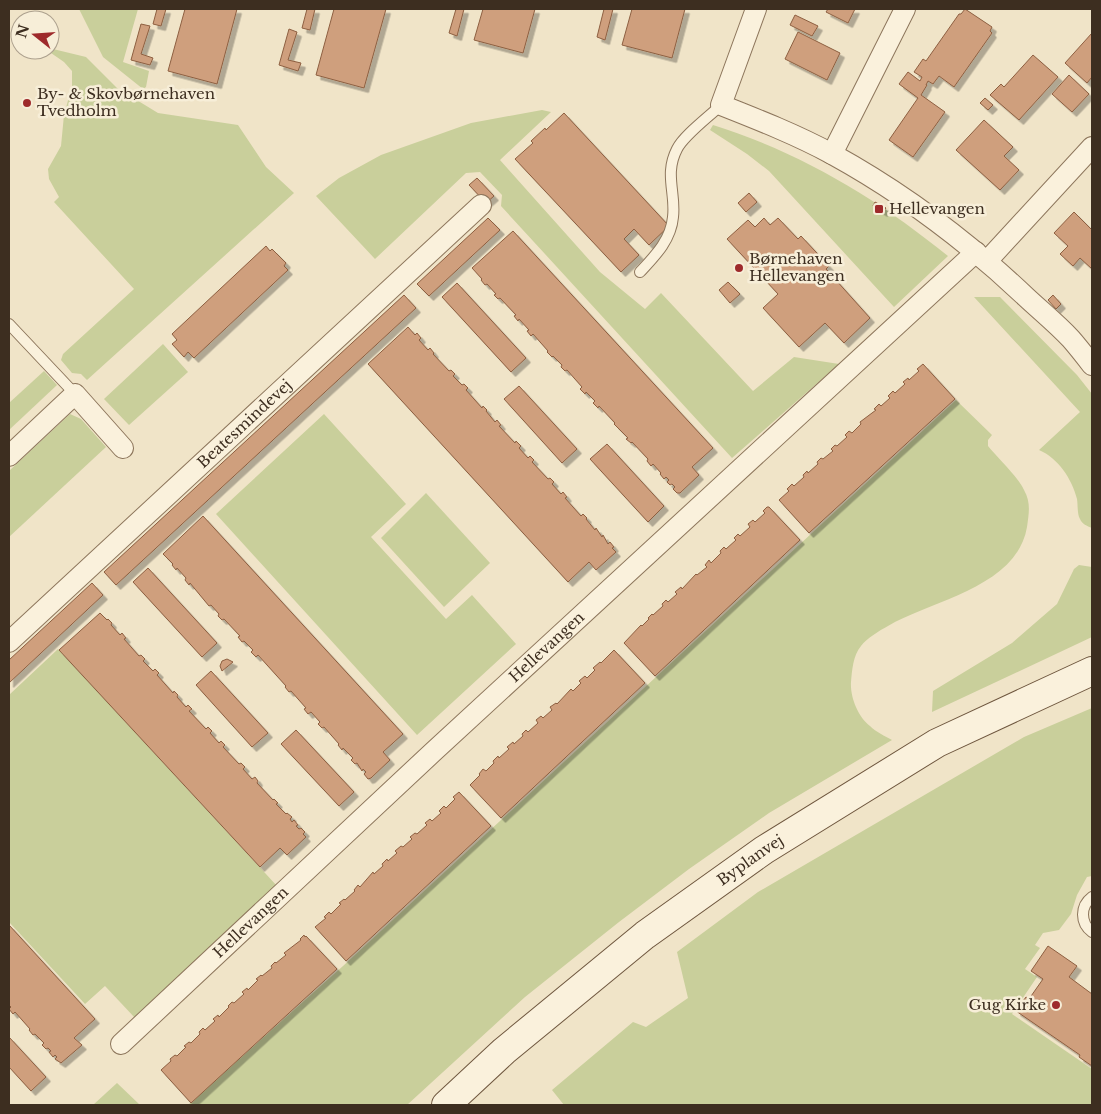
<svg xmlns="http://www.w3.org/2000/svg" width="1101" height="1114" font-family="'Libre Baskerville',serif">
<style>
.green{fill:#c9cf9b}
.building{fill:#cf9f7d;stroke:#8d5f41;filter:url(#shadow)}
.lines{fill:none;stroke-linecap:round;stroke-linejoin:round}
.lane-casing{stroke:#8d765c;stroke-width:12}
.street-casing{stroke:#8d765c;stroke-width:22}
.secondary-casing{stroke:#6f573f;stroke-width:30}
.lane{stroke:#faf1dc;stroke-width:10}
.street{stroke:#faf1dc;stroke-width:20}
.secondary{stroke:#faf1dc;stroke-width:28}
.poi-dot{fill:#9e2a2b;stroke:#f7eed8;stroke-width:2}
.labels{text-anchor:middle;stroke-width:5;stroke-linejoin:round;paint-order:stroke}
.poi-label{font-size:15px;fill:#3d2e20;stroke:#f7eed8;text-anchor:start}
.street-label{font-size:15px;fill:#3d2e20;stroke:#f7eed8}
</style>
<defs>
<filter id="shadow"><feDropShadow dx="4.5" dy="4.5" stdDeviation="0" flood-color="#0004"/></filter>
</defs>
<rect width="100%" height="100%" fill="#f0e4c8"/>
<!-- green -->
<g class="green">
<polygon points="79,9 138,9 123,62 149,71 146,87 143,89 103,57"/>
<polygon points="53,49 86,57 117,88 158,113 238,125 266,167 294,193 87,380 81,374 72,373 61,360 63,354 134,289 54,202 59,197 49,179 48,169 61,146 64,115 72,86 72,71 64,62 51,53"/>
<polygon points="542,110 551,112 500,160 600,272 645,309 661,293 753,391 794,357 839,364 732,458 501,206 502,195 480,172 466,173 375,259 316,196 339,178 381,155 471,123"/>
<path d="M713 125C800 152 878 199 948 256L894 307 769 171 747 154 710 130Z"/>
<path d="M974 297H1000L1077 375 1092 394V528C1087 526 1082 524 1080 519 1077 514 1078 505 1077 499 1072 479 1058 458 1039 450L1080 412Z"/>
<polygon points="163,344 188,372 129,425 104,399"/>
<polygon points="44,371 57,385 9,430 9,403"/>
<path d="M956 400 992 435 988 440V446C997 457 1019 478 1024 490 1031 502 1029 513 1027 527 1017 587 933 600 888 626 879 631 867 638 861 646 853 655 852 671 851 682 850 697 858 717 870 726 876 732 885 736 892 740L769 813 689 869 619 922 525 997 407 1105H188L343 966Z"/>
<polygon points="70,414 81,419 106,447 9,537 9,471"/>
<polygon points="324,414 406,504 371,537 446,619 472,595 516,644 417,735 216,514"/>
<polygon points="426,493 490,563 444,607 381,538"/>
<polygon points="1079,565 1092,567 1092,637 932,712 933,691 1012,643 1057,604 1074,569"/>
<polygon points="58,649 277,886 135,1018 105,986 85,1004 9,922 9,695"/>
<polygon points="1092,708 1092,876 1087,877 1077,895 1071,914 1059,930 1043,933 1035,945 1040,948 1025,969 1037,977 1012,1014 1092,1069 1092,1105 564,1105 552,1090 633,1022 646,1027 688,998 677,952 758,892 1024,737"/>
<polygon points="117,1083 140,1105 93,1105"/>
</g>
<!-- building -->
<g class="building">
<polygon points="157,9 166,9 161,26 153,24"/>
<polygon points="185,9 237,9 217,84 168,71"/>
<polygon points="307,9 315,9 310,30 302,28"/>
<polygon points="334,9 386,9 364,88 316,75"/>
<polygon points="456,9 464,9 457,36 449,33"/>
<polygon points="483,9 535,9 523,53 474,40"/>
<polygon points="604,9 613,9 605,40 597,37"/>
<polygon points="632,9 685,9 672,58 622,45"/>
<polygon points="828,9 855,9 848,23 826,12"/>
<polygon points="965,9 992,27 990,31 992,33 954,87 939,76 933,84 928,81 926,85 927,85 921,95 945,112 913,157 889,140 918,98 899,84 908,72 920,81 922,77 914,72 923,59 926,61 959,14 961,14"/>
<polygon points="795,15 818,26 812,36 790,25"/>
<polygon points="141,24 150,26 141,54 153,58 150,65 131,60"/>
<polygon points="289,29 297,32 288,60 301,63 298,71 279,65"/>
<polygon points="798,32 840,53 827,80 785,59"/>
<polygon points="1092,33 1092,77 1087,83 1065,63"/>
<polygon points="1033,55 1058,77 1019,120 990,95 1001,84 1004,87"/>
<polygon points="1069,75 1089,94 1072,112 1052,94"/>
<polygon points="985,98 993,105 988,110 980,103"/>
<polygon points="564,113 669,226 649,245 634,229 624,239 639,255 621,272 515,159 533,143 531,141 545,128 546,130"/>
<polygon points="984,120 1013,147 1004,156 1019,170 1000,190 956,150"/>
<polygon points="477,178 494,196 486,203 469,185"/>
<polygon points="749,193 757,202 746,212 738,203"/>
<polygon points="875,202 886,208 883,212 873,206"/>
<polygon points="1074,212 1092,230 1092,269 1080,258 1073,266 1060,254 1068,246 1054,233"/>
<polygon points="488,218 500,230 429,296 417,284"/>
<polygon points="764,218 770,225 778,218 798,239 801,236 829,266 826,269 870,318 844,343 825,323 799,347 763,308 778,294 727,239 748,220 755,227"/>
<polygon points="513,231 713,448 692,467 699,475 680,493 677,493 673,489 675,487 672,484 670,485 667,482 669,480 666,477 664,479 660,474 661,473 653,464 651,466 647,461 648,459 632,442 631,443 626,439 628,438 614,424 615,423 599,406 598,408 593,403 595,401 586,392 585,394 580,389 582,387 567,370 565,371 561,367 562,365 553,356 552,357 547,352 548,351 533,334 531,336 527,331 529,330 519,319 518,321 514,316 516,315 500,298 498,299 494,295 496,294 487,284 485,285 481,280 482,279 472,268"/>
<polygon points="266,246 270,251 272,249 286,263 284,266 288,270 194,358 188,352 184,357 172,344 177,340 172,334"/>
<polygon points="728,282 740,294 730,303 719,290"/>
<polygon points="457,283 526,358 511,372 442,297"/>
<polygon points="404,295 416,308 116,585 104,572"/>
<polygon points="1053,295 1061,304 1056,309 1048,300"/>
<polygon points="408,327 415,335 417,333 421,338 419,340 428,350 430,348 434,353 433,354 449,371 451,370 455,374 453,376 462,385 464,384 468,388 466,390 482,408 483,406 487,410 486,411 495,422 497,420 501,425 499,426 515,443 516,441 521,446 519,448 528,458 530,456 534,460 532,462 548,479 550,478 554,482 552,484 561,494 563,492 567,497 565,498 581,516 583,514 587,518 586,519 595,530 596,528 602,537 603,535 608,544 610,542 614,547 612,548 616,552 596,570 589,562 568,582 368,364"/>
<polygon points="923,364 955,399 809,533 779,500 789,491 787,489 792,484 794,486 804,477 803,475 807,471 808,473 818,464 817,462 821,458 823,459 833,451 831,449 835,445 837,446 847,437 845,435 849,431 852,433 861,424 860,422 876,410 874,409 879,404 881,406 890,398 888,396 893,391 895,393 905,384 903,382 908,378 909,380 919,371 917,369"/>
<polygon points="519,386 577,449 562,463 504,399"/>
<polygon points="607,444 664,506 648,522 590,459"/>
<polygon points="767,507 769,507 800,540 655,676 624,643 641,625 642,626 649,619 648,618 652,614 653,615 663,606 662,604 666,600 668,602 677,594 675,592 681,587 682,589 696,574 697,575 707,567 705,565 709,560 711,563 721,553 720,551 724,547 726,549 736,540 734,538 738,534 740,536 750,527 748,524 753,520 755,522 765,513 763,511"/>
<polygon points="203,516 403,734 383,752 390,760 371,778 368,779 364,774 366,772 363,769 362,771 357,763 355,764 351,760 353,758 343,748 342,750 338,745 339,744 324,727 322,728 318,724 320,722 311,712 308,714 304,709 306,708 291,691 289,692 285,687 286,686 258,655 256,657 251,652 253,650 244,641 242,642 238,637 240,636 224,619 222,620 218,616 219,614 211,605 209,606 190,583 189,585 185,580 186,578 177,568 176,570 172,565 173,564 163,554"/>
<polygon points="148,568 217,643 202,657 133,582"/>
<polygon points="92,583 103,595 9,683 9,660"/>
<polygon points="100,613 107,620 108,619 112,623 111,625 120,635 122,633 126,638 124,639 139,656 141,655 145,659 143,661 153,671 155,669 159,673 157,675 173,693 174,691 178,695 177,697 186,707 188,705 192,709 189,711 206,729 208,727 212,731 210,733 219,743 221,741 225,745 223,747 239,764 241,763 245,767 243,769 252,779 255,777 258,781 257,783 273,800 274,799 278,803 276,804 286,814 287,813 292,817 290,819 292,822 294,820 298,825 296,826 299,829 301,828 305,832 303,834 306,837 287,855 280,848 260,867 59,650"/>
<polygon points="614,650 645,683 501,818 470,785 480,775 479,774 483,769 486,771 494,763 493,761 498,756 499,758 509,749 507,747 513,742 514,744 523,736 522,734 526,730 528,732 538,723 536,720 541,716 543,718 552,710 550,707 556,703 557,704 571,689 573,691 581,683 579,681 585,676 587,678 595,670 593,668 600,662 601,663"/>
<polygon points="227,659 233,662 222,671 220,666 222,661"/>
<polygon points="211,671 268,733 252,747 196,685"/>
<polygon points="296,730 354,792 339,806 281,744"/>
<polygon points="459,792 491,826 346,961 315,927 326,918 324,917 329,912 331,914 341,904 339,903 344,899 345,900 355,891 354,890 358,885 360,887 373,872 374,874 383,866 382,864 387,859 388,861 397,853 395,851 401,846 403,847 412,839 410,837 415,833 417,834 427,825 425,823 430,819 432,821 441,813 439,811 444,806 446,808 455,799 453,797"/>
<polygon points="9,925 95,1019 74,1038 82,1045 61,1063 55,1059 57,1057 55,1055 53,1057 49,1052 51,1051 48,1048 46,1049 42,1045 44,1043 35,1034 33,1035 29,1030 30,1029 15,1012 13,1014 9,1009 11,1007 9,1005"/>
<polygon points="304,935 305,937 306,936 337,969 191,1103 161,1070 171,1061 170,1059 175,1055 177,1056 186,1047 184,1046 189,1042 191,1043 200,1034 199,1032 203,1028 205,1030 215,1021 213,1019 218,1015 219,1017 229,1007 228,1006 232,1002 234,1003 244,994 242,992 247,988 248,990 258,980 256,979 261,975 262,976 272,968 271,966 275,962 276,963 286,955 284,953 301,940 300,939"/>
<polygon points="1048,946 1077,966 1069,977 1092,994 1092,1066 1079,1057 1080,1055 1016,1011 1026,997 1029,999 1043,979 1031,971"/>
<polygon points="9,1037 46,1077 31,1091 9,1067"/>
</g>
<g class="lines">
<defs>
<g id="lane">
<path d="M640 272C655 256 671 240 673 217 676 193 664 174 677 149 684 135 710 116 721 105"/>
<polyline points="9,324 75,394"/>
<path d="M1092 897C1080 906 1080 923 1092 932"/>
</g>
<g id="street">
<path d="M756 9 721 105C759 120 797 135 832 154 903 193 968 242 1026 297 1041 311 1057 324 1071 339 1078 347 1085 356 1092 365"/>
<polyline points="832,154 905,9"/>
<polyline points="987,261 1092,147"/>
<polyline points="9,456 75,394 123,448"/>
<path id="s1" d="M9 642 481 205"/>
<path id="s2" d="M121 1044 433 752 976 252"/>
</g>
<g id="secondary">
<path id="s3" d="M446 1105 504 1051 645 935 764 850 937 743 1092 671"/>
</g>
</defs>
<!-- lane casing -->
<use href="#lane" class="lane-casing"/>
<!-- street casing -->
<use href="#street" class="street-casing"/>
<!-- secondary casing -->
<use href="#secondary" class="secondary-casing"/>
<!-- lane -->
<use href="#lane" class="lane"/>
<!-- street -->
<use href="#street" class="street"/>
<!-- secondary -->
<use href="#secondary" class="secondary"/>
</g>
<!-- markers -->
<g class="poi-dot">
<circle cx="27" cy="103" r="5"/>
<rect x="874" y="204" width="10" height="10" rx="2.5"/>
<circle cx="739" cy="268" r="5"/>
<circle cx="1056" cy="1005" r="5"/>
</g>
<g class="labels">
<!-- poi labels -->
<g class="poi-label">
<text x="37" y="99">By- &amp; Skovbørnehaven<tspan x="37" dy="17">Tvedholm</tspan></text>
<text x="889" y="214">Hellevangen</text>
<text x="749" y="264">Børnehaven<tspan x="749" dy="17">Hellevangen</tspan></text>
<text x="1046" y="1010" text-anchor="end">Gug Kirke</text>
</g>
<!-- street labels -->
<g class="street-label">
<text dy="5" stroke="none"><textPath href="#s1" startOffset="321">Beatesmindevej</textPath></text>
<text dy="5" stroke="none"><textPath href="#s2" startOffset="582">Hellevangen</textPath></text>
<text dy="5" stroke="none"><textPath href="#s3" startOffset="391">Byplanvej</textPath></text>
<text dy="5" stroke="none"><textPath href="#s2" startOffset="178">Hellevangen</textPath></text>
</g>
</g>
<!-- border -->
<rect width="1101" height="1114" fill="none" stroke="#3d2e20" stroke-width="20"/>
<!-- north arrow -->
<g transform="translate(35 35) rotate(287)"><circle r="24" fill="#f7eed8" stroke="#ada18e"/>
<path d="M0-4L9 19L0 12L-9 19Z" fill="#9e2a2b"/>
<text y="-8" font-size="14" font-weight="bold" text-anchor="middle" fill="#3d2e20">N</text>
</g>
</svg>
